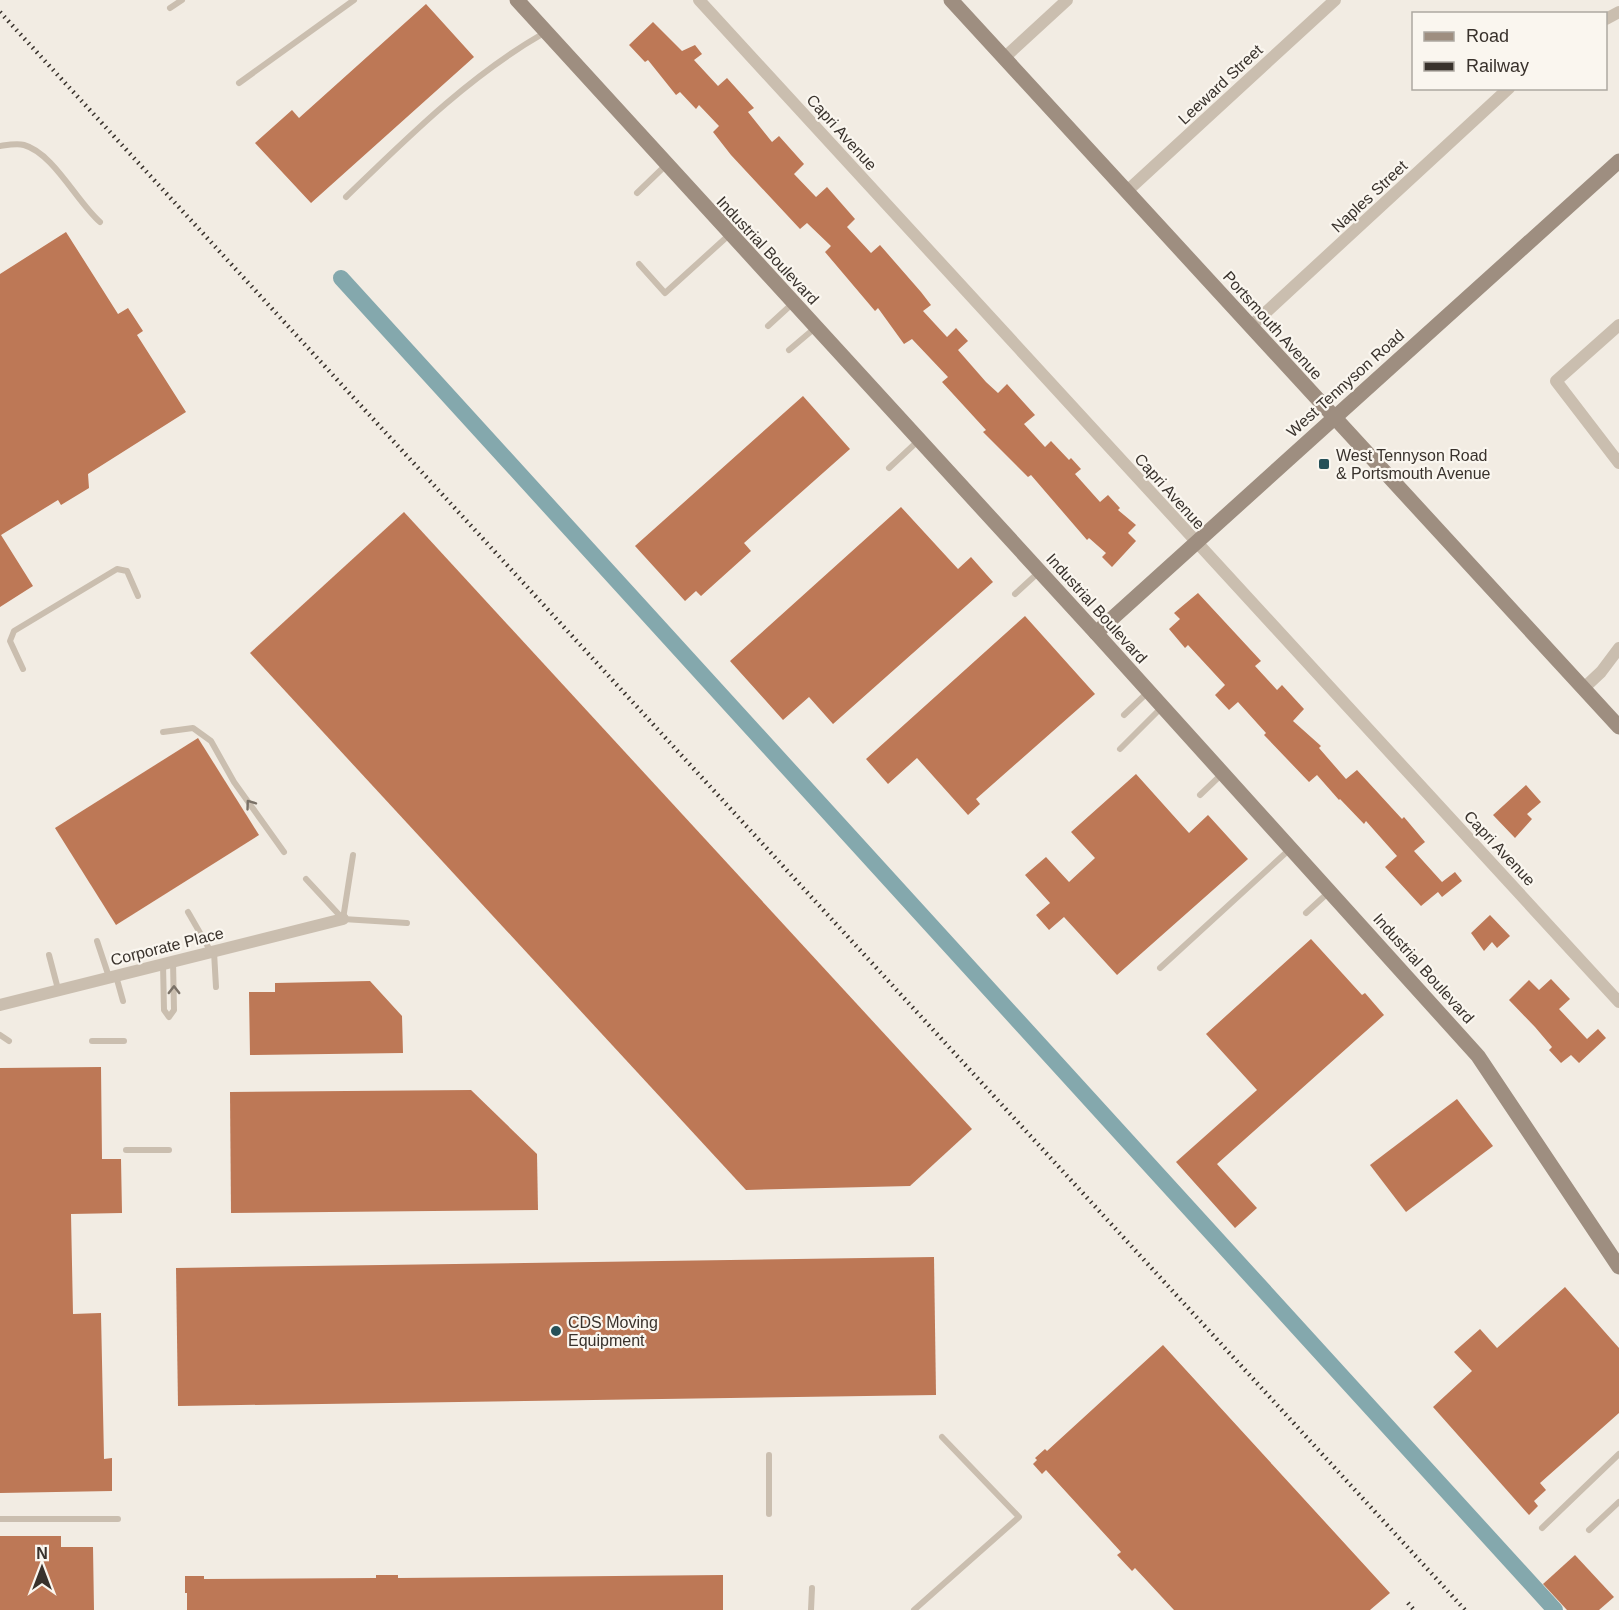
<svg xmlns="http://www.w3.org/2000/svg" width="1619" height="1610" font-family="Helvetica,sans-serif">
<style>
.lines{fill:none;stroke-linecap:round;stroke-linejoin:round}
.canal{stroke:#84a8ad;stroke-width:16}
.building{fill:#bd7856}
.lane{stroke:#cabeaf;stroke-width:6}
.street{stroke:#cabeaf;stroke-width:12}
.secondary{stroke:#9e8e80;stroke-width:15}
.rail{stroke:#39322c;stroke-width:4.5;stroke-dasharray:1.5 4.5;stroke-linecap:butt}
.oneway{stroke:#7a7167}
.poi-dot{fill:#255058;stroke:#faf6ef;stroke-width:2}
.labels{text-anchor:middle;stroke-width:4.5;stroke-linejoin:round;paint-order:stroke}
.street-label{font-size:16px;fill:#39322c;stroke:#faf6ef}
.poi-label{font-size:16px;fill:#39322c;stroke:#faf6ef;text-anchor:start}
</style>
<rect width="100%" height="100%" fill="#f2ece3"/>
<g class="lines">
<!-- canal -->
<polyline class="canal" points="341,278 1555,1610"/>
</g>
<!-- building -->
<g class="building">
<polygon points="426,4 474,57 311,203 255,143 292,110 299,118"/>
<polygon points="653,22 682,51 695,45 702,54 694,60 718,86 727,78 754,108 748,112 772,142 779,136 804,164 794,174 816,197 827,187 855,219 847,227 871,253 880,245 921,292 931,305 923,311 947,337 956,328 968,341 958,350 986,382 998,393 1007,384 1035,415 1024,424 1045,447 1051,441 1069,460 1071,458 1081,469 1075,474 1100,502 1108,495 1120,508 1118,510 1136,525 1128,533 1136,541 1112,567 1102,557 1106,553 1089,538 1087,540 1031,475 1028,477 983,432 986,430 942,382 948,377 912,339 904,344 878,308 875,311 825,252 831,246 807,223 800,229 731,155 713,132 719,126 699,105 696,109 680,92 676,95 648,60 645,62 629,45"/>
<polygon points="66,232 118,314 128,308 143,331 137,335 186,412 88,474 89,488 61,505 58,500 1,535 33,586 0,607 0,274"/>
<polygon points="803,396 850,449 744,543 751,551 701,596 696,591 685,601 635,546"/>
<polygon points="901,507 958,569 971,557 993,582 833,724 809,697 783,720 730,661"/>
<polygon points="404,512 972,1129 910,1186 746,1190 250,653"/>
<polygon points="1198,593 1261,661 1255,666 1277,690 1282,685 1304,709 1293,721 1321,746 1319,748 1346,779 1357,770 1402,819 1404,817 1425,842 1414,851 1442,882 1455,872 1462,881 1442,897 1438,892 1421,906 1385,867 1397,856 1366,821 1364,824 1340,799 1339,800 1317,775 1309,782 1264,735 1266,733 1238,702 1229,710 1215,695 1225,685 1188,645 1185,648 1169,629 1180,619 1174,613"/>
<polygon points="1025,616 1095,694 976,799 980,804 968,815 917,758 888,784 866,759"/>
<polygon points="198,738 259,835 116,925 55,828"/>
<polygon points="1136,774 1189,833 1208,815 1248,859 1117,975 1064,917 1049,930 1036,915 1050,903 1025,875 1046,857 1069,882 1095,858 1071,832"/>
<polygon points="1526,785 1541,802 1527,814 1532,819 1515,838 1493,815"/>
<polygon points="1490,915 1510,936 1497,948 1492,942 1484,951 1471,933"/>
<polygon points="1311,939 1362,995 1365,993 1384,1015 1217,1164 1257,1208 1235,1228 1176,1162 1257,1090 1206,1034"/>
<polygon points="1551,979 1570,999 1559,1009 1587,1039 1598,1029 1606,1038 1579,1063 1571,1055 1561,1063 1549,1050 1552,1047 1535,1027 1509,1000 1529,980 1539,990"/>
<polygon points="370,981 402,1016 403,1053 250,1055 249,992 275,992 275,983"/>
<polygon points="101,1067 102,1159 121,1159 122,1213 71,1214 73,1314 101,1313 104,1459 112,1458 112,1491 0,1493 0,1068"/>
<polygon points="471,1090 537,1154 538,1210 231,1213 230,1092"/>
<polygon points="1457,1099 1493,1146 1406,1212 1370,1165"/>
<polygon points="934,1257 936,1395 178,1406 176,1268"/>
<polygon points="1565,1287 1619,1348 1619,1413 1540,1483 1546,1490 1534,1501 1538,1506 1529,1515 1433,1407 1472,1371 1454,1352 1480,1329 1497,1348"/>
<polygon points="1163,1345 1390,1593 1370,1610 1174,1610 1135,1568 1132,1571 1117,1555 1121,1552 1046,1470 1042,1474 1033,1464 1037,1460 1035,1458 1045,1449 1047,1451"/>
<polygon points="0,1536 61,1536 61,1547 93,1547 94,1610 0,1610"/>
<polygon points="1575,1555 1614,1597 1599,1610 1567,1610 1543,1584"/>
<polygon points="376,1575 398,1575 398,1578 723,1575 723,1610 187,1610 187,1593 185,1593 185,1576 204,1576 204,1579 376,1578"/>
</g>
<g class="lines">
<!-- lane -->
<g class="lane">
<polyline points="170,8 182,0"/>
<polyline points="239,83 354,0"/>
<path d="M0 146C7 145 17 143 24 145 53 153 77 202 100 222"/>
<polyline points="637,193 666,165"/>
<path d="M346 197C408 137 469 76 544 33"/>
<polyline points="639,264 665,293 729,235"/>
<polyline points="768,326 792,304"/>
<polyline points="789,350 815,328"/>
<polyline points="889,468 919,440"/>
<polyline points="1015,594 1039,572"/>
<polyline points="23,669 10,641 14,631 117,569 127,571 138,596"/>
<polyline points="1124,715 1148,692"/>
<polyline points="163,732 193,728 211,741 234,782 284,852"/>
<polyline points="1120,749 1162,707"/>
<polyline points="1200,795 1223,773"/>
<polyline points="306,879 343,919 407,923"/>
<polyline points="188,912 211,952"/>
<polyline points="1306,913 1330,891"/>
<polyline points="343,919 353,855"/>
<polyline points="97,941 109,977"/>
<polyline points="214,952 216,987"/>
<polyline points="49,955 58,989"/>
<polyline points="163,964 164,1010 169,1017 174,1010 173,961"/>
<polyline points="1160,968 1290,849"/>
<polyline points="116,976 123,1001"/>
<polyline points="0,1035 9,1041"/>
<polyline points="92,1041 124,1041"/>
<polyline points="126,1150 169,1150"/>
<polyline points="769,1455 769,1514"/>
<polyline points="0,1519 118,1519"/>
<polyline points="1542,1528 1619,1454"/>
<polyline points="1589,1530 1619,1502"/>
<polyline points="811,1610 812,1588"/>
<polyline points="914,1610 1019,1517 942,1437"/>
</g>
<!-- street -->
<g class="street">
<polyline points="699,0 1619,1002"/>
<polyline points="1606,19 1619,12"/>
<polyline points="1004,58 1067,0"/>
<polyline points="1126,192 1335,0"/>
<polyline points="1619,325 1556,381 1619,463"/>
<polyline points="1251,326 1509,88"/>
<polyline points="1585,687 1601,672 1619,648"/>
<polyline points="0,1005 343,919"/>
</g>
<!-- secondary -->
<g class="secondary">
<polyline points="517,0 1096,633 1478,1056 1619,1267"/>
<polyline points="951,0 1619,727"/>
<polyline points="1096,633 1619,161"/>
</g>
<!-- rail -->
<g class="rail">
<polyline points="0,12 1465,1610"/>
<polyline points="1408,1603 1414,1610"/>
</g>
</g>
<!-- one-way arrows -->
<defs><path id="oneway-chevron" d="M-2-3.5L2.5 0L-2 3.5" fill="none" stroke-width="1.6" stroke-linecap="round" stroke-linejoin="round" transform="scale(1.5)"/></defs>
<g class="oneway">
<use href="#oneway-chevron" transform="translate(250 804) rotate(-126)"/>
<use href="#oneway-chevron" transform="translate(174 990) rotate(-90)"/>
</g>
<!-- markers -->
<g class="poi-dot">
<rect x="1318" y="458" width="12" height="12" rx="3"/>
<circle cx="556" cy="1331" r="6"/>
</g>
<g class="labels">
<!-- street labels -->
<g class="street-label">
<text transform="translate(1220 84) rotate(-43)" y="6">Leeward Street</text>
<text transform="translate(842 132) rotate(48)" y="6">Capri Avenue</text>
<text transform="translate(1369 196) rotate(-43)" y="6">Naples Street</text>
<text transform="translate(768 250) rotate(47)" y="6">Industrial Boulevard</text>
<text transform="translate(1273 325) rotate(48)" y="6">Portsmouth Avenue</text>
<text transform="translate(1345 383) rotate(-42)" y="6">West Tennyson Road</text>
<text transform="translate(1170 491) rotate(48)" y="6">Capri Avenue</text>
<text transform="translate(1097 608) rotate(48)" y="6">Industrial Boulevard</text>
<text transform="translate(1500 848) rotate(47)" y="6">Capri Avenue</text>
<text transform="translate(167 946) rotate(-14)" y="6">Corporate Place</text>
<text transform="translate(1424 968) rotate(48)" y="6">Industrial Boulevard</text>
</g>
<!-- poi labels -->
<g class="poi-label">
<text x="1336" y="461">West Tennyson Road<tspan x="1336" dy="18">&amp; Portsmouth Avenue</tspan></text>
<text x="568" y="1328">CDS Moving<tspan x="568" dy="18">Equipment</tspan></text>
</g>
</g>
<!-- legend -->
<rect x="1412" y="12" width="195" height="78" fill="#faf6ef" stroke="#ada8a1" stroke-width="1.5"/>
<rect x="1424" y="32" width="30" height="9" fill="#9e8e80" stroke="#ada8a1" stroke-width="1.5"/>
<text x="1466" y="42" font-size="18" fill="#39322c">Road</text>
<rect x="1424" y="62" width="30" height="9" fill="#39322c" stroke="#ada8a1" stroke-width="1.5"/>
<text x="1466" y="72" font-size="18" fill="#39322c">Railway</text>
<!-- north arrow -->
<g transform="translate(42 1568)" stroke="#faf6ef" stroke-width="4.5" paint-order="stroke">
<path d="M0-4.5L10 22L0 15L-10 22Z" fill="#39322c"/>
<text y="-9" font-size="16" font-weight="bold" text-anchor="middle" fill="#39322c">N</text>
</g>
</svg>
